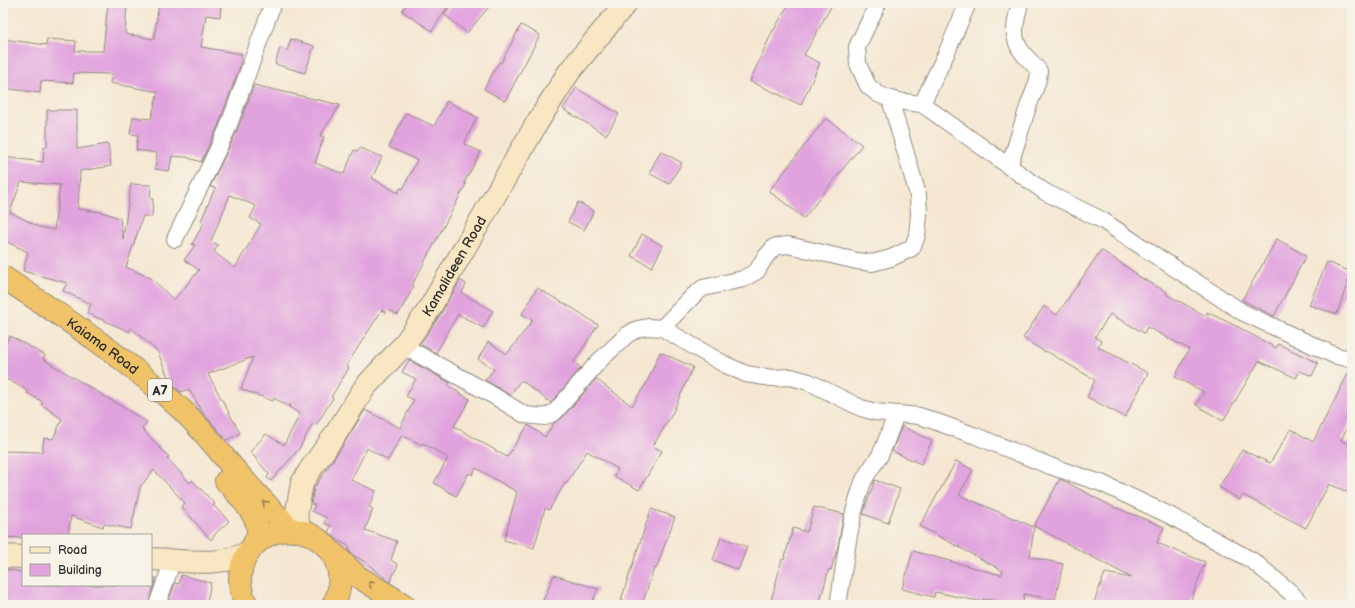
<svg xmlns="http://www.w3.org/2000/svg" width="1355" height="608" font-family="'Balsamiq Sans',sans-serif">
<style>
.building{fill:#e1a3de;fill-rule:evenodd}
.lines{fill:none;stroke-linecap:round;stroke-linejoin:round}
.street-casing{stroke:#90897e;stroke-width:18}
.secondary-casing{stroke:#90897e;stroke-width:24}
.highway-casing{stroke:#90897e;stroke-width:24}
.street{stroke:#fff;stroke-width:16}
.secondary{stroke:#f9e7c3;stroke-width:22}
.highway{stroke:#f1c369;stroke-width:22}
.oneway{stroke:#8e774a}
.labels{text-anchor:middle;stroke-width:4;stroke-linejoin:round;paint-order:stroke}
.shield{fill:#f7f3e8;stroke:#686764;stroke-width:1}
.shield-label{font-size:13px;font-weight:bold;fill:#2b2b2b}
.street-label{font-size:14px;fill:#2b2b2b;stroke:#f7f3e8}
</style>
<rect width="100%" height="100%" fill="#f7f3e8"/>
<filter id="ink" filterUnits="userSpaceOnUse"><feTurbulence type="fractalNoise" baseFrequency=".025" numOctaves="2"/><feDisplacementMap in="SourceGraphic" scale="8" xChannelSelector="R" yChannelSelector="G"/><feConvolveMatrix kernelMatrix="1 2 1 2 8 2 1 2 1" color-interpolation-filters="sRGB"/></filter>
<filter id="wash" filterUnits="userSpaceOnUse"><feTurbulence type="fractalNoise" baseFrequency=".012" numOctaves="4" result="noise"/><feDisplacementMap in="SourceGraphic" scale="16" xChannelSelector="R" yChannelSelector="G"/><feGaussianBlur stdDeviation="0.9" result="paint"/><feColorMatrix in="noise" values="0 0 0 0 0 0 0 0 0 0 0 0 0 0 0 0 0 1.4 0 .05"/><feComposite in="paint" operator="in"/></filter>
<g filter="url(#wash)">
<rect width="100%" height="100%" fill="#f5e7d2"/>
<g id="blocks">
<!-- building -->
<g class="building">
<polygon points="108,3 127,3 125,34 154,39 159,3 221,3 220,17 206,15 201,47 242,54 240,66 218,126 201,162 186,157 172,156 169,171 155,169 157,153 136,150 138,135 130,134 133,117 151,119 158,92 110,83 112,74 74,73 73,83 41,81 40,93 3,88 3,39 46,45 47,39 76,41 75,51 103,51"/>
<polygon points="407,3 450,3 432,31 402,11"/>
<polygon points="453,3 492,3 467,33 444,14"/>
<polygon points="789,3 833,3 804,55 820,63 801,105 750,81 773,30 774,30"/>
<polygon points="521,25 540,35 505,101 484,89 499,62 501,63"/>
<polygon points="291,39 314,46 305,73 275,64 280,48 287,51"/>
<path d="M254 85 340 105 320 136 324 137 315 163 344 174 354 150 358 151 360 148 382 157 372 178 398 193 400 188 403 189 417 160 389 147 406 113 434 126 447 101 477 117 464 144 481 152 464 183 466 184 453 209 412 285 414 286 398 315 389 310 386 313 382 310 346 366 349 368 331 397 333 398 316 425 313 423 299 449 271 481 267 478 269 474 250 452 266 434 284 445 300 414 289 407 291 405 288 406 274 398 273 401 241 389 253 357 208 374 240 433 227 440 202 412 189 389 181 392 174 386 173 382H170L158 352 131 328 130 332 87 313 91 304 63 291 67 283 23 271 28 252 3 240V157L43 162 44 147H47V110H77V149L108 144 111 166 80 171 78 209 102 212 120 218 123 239 131 184 151 185 150 199H153L152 217 143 216 126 267 151 278 174 300 199 270 184 260 195 245 192 244 204 223 201 221 215 188 210 187 236 133ZM21 182 60 185 54 230 39 227 10 212ZM230 195 256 206 250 218 261 224 235 268 214 252 218 245 211 241Z"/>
<polygon points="576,88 619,114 606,135 563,109"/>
<polygon points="826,118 862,145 804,218 769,191"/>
<polygon points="661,151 682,163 669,184 649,173"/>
<polygon points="578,202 594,211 584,230 568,222"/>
<polygon points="642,234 663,246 652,267 631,256"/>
<polygon points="1277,239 1306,256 1274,316 1242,300"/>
<polygon points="1101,250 1137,274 1136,275 1167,292 1166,294 1206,316 1207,312 1240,328 1276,348 1278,344 1318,363 1312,376 1300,371 1296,378 1259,361 1223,421 1196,405 1204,392 1175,377 1189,349 1147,327 1144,333 1110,314 1095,337 1101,341 1098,347 1148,373 1125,417 1087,397 1095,380 1046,351 1045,352 1023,338 1044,306 1057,315"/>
<polygon points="1327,262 1351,272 1337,314 1309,305"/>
<polygon points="460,280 466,284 462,293 493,311 483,328 458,314 436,353 420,344 439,317"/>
<polygon points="537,288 574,309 598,325 574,362 581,368 551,403 521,380 510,395 485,380 494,369 478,359 488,342 507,354 533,320 522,314"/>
<polygon points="10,336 45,355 43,359 147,422 142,429 169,457 167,458 190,483 192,480 215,504 213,505 229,521 216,533 211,540 181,506 185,503 154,470 140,487 131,529 104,524 103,527 71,516 68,535 23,535 23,538 3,537 3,451 42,452 44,438 53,439 62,419 41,404 43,402 27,393 28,391 3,377 3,348"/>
<polygon points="660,352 693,367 672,414 653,446 662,451 639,490 614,476 618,469 587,451 566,484 565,483 549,510 545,508 534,548 504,540 517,492 476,468 472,475 469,473 456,496 434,483 448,458 423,443 422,445 402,435 388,460 367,448 351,480 376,491 369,507 373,509 365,530 397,541 391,560 398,565 390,582 365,562 353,555 348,550 350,547 338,540 328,532 331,526 324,523 327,518 312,511 315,505 311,504 314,488 345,442 365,410 400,428 414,400 406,396 416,379 402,372 409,360 450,383 448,386 470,399 454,426 507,457 528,425 545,437 554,423 562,418 596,379 632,406 647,382"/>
<polygon points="1351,368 1352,418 1341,440 1352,446 1352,494 1329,484 1306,528 1243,495 1240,500 1219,487 1242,450 1270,463 1291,429 1313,442"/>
<polygon points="902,426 932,441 921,464 892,451"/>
<polygon points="956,461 973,470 959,495 1034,527 1030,557 1063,564 1055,600 1024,594 1023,605 983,599 983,602 935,592 934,597 902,589 913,551 1001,575 1003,571 920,526"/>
<polygon points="1060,479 1117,509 1117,508 1164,527 1157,543 1205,562 1189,605 1093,605 1105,573 1132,578 1034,526"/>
<polygon points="875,480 900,489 888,523 863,514"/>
<polygon points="814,507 844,514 838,546 831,570 829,569 819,605 788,605 771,601 782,559 784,560 793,528 807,532"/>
<polygon points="651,509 675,517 656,569 654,568 642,605 637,605 621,600"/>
<polygon points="721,537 747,547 738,570 713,560"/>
<polygon points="3,569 23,572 23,585 151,585 151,577 156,578 148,605 3,605"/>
<polygon points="181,575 211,583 206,605 167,605 175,583 179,584"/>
<polygon points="554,575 598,589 591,605 541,605"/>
</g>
</g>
</g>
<g filter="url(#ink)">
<use href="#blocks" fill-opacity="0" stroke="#90897e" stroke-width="1"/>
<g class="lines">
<defs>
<g id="street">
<polyline points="878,3 857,47 858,64 868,86 878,94 890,99 904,102 922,104 1045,192 1102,220 1127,237 1242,312 1336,356 1352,359"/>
<polyline points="922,104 946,54 968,3"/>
<path d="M1009 167C1016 146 1022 125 1029 104 1033 93 1039 83 1039 71 1034 64 1027 59 1022 52 1010 37 1016 20 1020 3"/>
<polyline points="175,239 227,130 272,6 271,3"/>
<polyline points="662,328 694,295 703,288 743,279 757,271 764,259 774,247 788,245 857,261 872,263 891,258 912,248 917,236 919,214 918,195 890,99"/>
<polyline points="403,346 489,393 525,415 545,417 555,412 599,361 627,335 637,329 648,327 662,328 724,364 746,374 772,378 791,377 809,382 861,408 875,412 920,416 976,436 1050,466 1101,483 1169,515 1253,561 1290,592 1302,605"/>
<polyline points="157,605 173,560"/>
<path d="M838 605C845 565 848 524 862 485 865 475 873 466 879 457 886 444 891 428 896 414"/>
</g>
<g id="secondary">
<path id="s1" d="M301 531 296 516 302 483 310 470 335 435 365 387 403 346 428 311 537 123 569 72 626 3"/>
<polyline points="3,556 23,557"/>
<path d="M151 559C183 560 220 568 249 552"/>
</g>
<g id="highway">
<path id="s2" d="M3 277C65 318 128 359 182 410 200 427 215 446 230 464 250 488 271 509 292 531"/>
<path d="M226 481C237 493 258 514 258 531 258 536 255 541 253 546"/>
<polyline points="333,553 357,576 404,605"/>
<path d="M247 605C219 554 282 505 324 544 332 552 338 561 339 573 340 584 339 596 333 605"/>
</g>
</defs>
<!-- street casing -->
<use href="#street" class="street-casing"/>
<!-- secondary casing -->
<use href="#secondary" class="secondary-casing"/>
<!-- highway casing -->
<use href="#highway" class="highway-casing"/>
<!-- street -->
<use href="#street" class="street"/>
<!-- secondary -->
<use href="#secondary" class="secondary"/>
<!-- highway -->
<use href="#highway" class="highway"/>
</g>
<!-- one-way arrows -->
<defs><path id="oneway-chevron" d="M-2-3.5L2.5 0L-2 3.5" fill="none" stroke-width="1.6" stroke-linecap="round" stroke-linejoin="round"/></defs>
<g class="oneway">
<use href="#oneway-chevron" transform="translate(265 503) rotate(-133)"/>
<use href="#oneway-chevron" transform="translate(371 584) rotate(-147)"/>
</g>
</g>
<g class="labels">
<!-- shield labels -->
<rect class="shield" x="148" y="379" width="24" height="22" rx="3"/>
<g class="shield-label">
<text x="160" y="395">A7</text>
</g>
<!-- street labels -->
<g class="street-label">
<text dy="5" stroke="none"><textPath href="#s1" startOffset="315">Kamalideen Road</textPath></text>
<text dy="5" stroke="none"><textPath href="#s2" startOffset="121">Kaiama Road</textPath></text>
</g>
</g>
<!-- margin -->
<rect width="1355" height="608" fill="none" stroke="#f7f3e8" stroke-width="16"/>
<!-- legend -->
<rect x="22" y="534" width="130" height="52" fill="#f7f3e8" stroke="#a5a39c"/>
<rect x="30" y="547" width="20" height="6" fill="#f9e7c3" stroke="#a5a39c"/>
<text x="58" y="554" font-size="12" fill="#2b2b2b">Road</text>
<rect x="30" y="564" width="20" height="12" fill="#e1a3de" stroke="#a5a39c"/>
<text x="58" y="574" font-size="12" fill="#2b2b2b">Building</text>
</svg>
